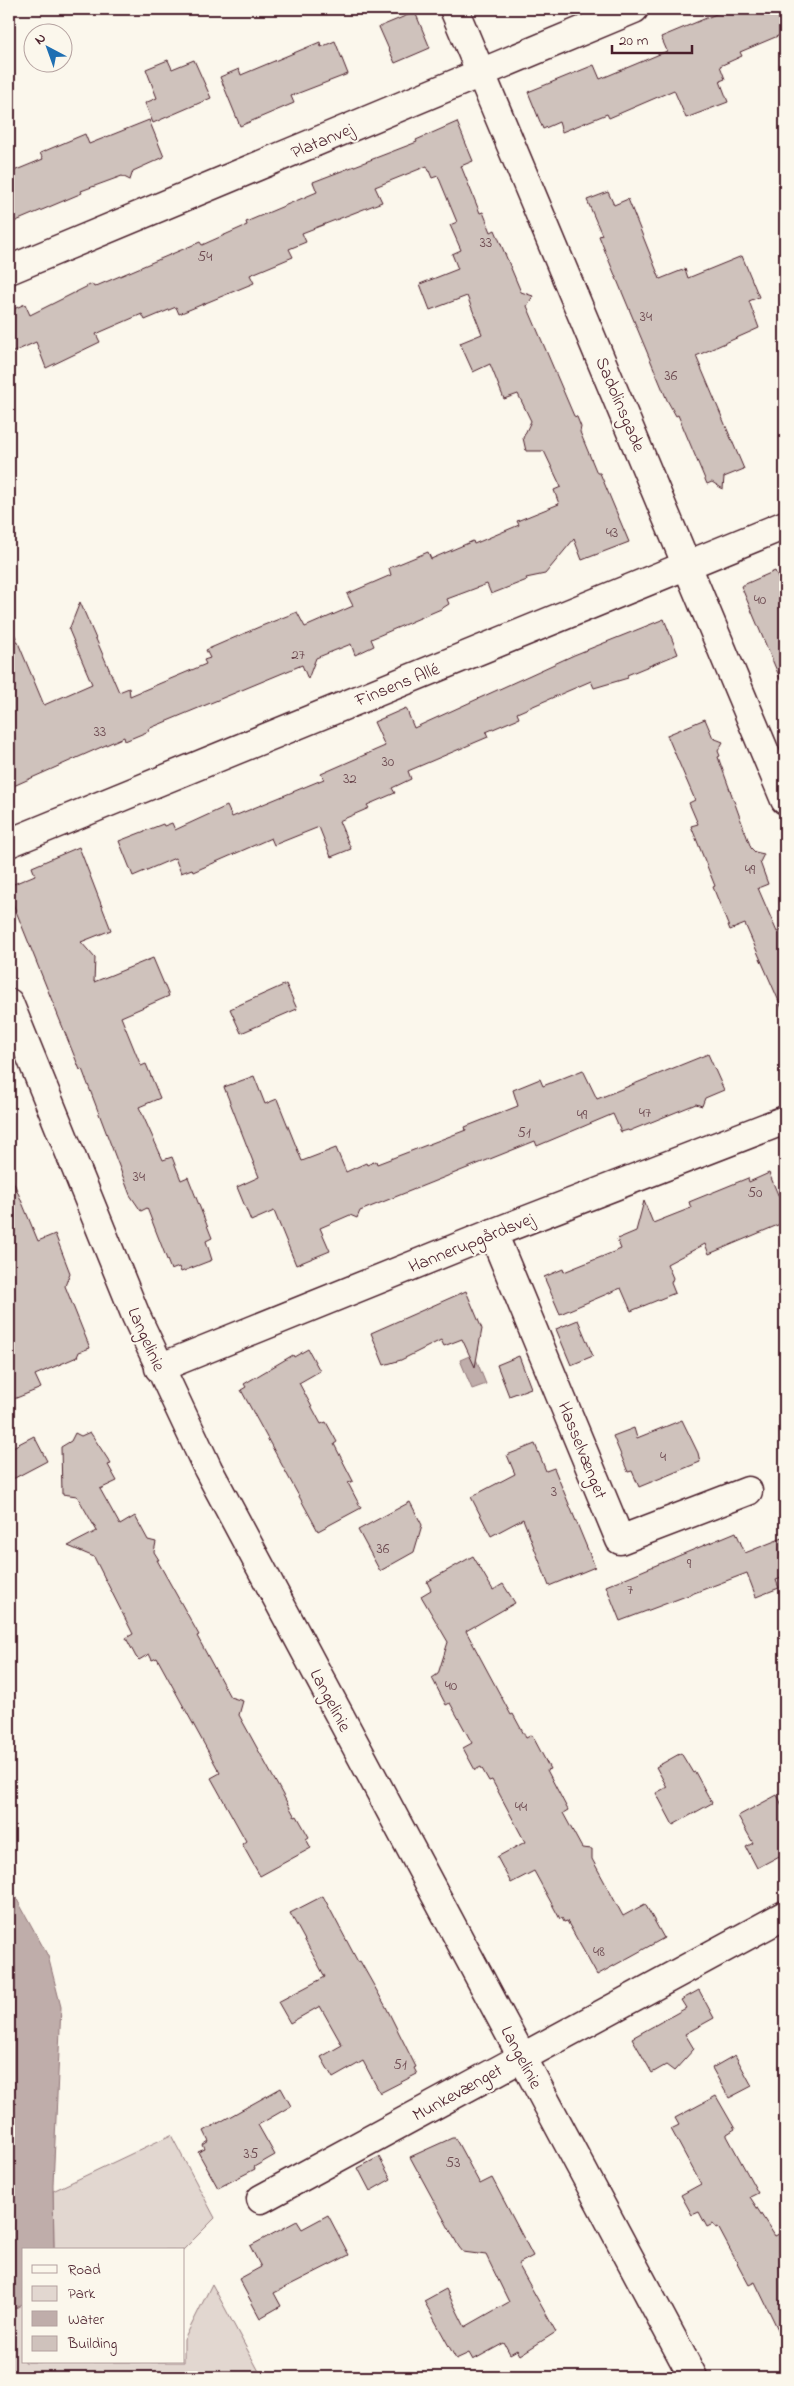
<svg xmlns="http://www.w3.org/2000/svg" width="794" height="2386" font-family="'Indie Flower',sans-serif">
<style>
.green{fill:#e2d7d0;stroke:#967b7e}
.water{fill:#bfadaa;stroke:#907477}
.building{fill:#cfc2bc;stroke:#4a1f2b}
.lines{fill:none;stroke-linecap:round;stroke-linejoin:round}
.minor-casing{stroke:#4a1f2b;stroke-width:31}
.minor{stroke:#fbf7ec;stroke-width:28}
.labels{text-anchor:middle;stroke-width:4.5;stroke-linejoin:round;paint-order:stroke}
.number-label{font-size:15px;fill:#6b484f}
.street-label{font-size:18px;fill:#4a1f2b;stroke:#fbf7ec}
</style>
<rect width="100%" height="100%" fill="#fbf7ec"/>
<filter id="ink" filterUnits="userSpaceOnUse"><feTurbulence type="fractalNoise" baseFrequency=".02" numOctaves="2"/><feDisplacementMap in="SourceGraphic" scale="10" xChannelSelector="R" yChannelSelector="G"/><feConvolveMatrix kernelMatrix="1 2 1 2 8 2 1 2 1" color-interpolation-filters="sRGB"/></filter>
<g filter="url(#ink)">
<!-- green -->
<g class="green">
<polygon points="171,2135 215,2218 183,2250 54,2250 53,2191"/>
<polygon points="212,2284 262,2377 9,2377 9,2312 24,2303 24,2362 184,2362 184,2340"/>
</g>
<!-- water -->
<g class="water">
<polygon points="474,1354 486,1384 472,1389 460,1360"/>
<polygon points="9,1885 48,1956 61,2007 53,2185 54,2250 24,2250 24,2303 9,2312"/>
</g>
<!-- building -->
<g class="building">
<polygon points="728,9 785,9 785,33 740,52 742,56 720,66 725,79 720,81 728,102 686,118 674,90 609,118 607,114 562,132 559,122 543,129 528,92 594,65 600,79 667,51 661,37"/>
<polygon points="415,12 430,48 395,63 379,27"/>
<polygon points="335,41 348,74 291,96 294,103 240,126 220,77 239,69 241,75 320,42 321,47"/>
<polygon points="168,60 172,69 194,60 211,98 153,123 145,103 157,98 146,69"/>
<polygon points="149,120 164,157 133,171 130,180 122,176 81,191 82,193 9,224 9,173 43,159 40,153 85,134 89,144"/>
<polygon points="457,122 473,161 461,166 480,213 483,212 491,232 495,230 521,292 533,296 527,306 574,416 577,417 581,427 580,432 597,473 600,473 629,542 582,560 574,539 545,574 526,578 527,580 491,594 487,584 447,599 449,604 441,609 371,639 374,646 355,655 351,644 316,658 308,679 302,665 148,729 149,731 125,741 124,737 9,788 9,621 44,705 92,684 69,630 80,602 119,692 129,688 130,696 206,664 204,660 210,658 206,650 259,627 297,612 305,627 353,606 347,594 391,575 389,568 428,552 431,559 473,541 474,544 519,525 517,521 559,504 554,490 561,487 544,451 526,451 523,438 531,421 518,394 504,399 490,364 473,372 460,343 482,334 467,296 430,310 420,284 458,269 452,254 461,250 450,225 457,222 438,176 432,178 427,166 375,187 382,202 302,233 306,242 289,249 293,257 250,275 254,283 179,314 176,307 145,320 142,314 96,334 100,342 46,368 36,342 9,354 9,311 25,304 30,315 92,284 94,287 200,242 202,245 247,225 246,222 317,192 313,182 417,142 416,140"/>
<polygon points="608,192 614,205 628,199 660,279 685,269 688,278 742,256 759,297 749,301 759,328 696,356 744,469 724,477 723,489 712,482 707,484 678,415 676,416 667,400 607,256 599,236 602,235 587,200"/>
<polygon points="775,571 785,594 785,690 741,586"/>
<polygon points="664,619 678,654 627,675 628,678 594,688 591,681 517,713 519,718 486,732 488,737 408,771 411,779 392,788 395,793 367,805 369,808 339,821 351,849 331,857 319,827 274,845 271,838 193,872 192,869 181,873 175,858 133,876 119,841 163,824 164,826 172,823 175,830 227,806 232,817 324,779 321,774 385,746 374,722 406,708 414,728 574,655"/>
<polygon points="705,719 713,738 723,742 718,751 720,756 718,757 751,848 755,852 764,854 760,862 768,884 758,888 777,932 785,929 785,1015 745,924 730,930 713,887 715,886 691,826 698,824 689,803 695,800 667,735"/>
<polygon points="79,847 111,930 81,942 95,958 94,982 153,958 169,996 121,1017 141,1066 146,1064 160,1098 139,1107 163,1160 172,1157 181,1180 188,1177 212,1238 206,1241 212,1260 181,1272 179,1267 171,1270 147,1208 141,1211 130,1195 82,1069 80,1070 9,894 9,886 35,875 32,867"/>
<polygon points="286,984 297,1009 241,1033 230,1009"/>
<polygon points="708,1054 724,1090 705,1098 702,1106 696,1104 629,1131 628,1130 621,1132 613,1114 537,1146 535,1141 360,1211 357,1218 350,1215 320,1228 330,1251 296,1265 274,1211 251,1221 237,1187 259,1177 224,1087 254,1076 265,1104 277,1099 302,1161 336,1148 346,1172 366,1163 367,1165 376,1161 377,1164 466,1130 465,1127 518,1106 513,1090 540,1079 543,1086 583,1070 597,1099"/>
<polygon points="9,1171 38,1241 55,1234 70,1273 65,1286 90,1348 79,1352 77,1357 35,1375 41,1388 9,1401"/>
<polygon points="769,1173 779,1197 785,1194 785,1222 709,1254 705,1244 667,1264 673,1278 671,1283 675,1293 631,1311 621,1288 560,1314 544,1277 563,1269 564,1272 621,1249 617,1239 636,1231 644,1201 653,1223 691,1208 689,1202 748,1178 749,1182"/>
<polygon points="466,1291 482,1329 475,1367 462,1339 444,1346 441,1340 401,1360 384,1365 371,1333"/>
<polygon points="578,1320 593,1356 571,1365 556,1329"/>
<polygon points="308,1349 320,1371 299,1383 321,1424 326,1422 337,1442 334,1444 353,1481 348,1483 361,1508 318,1531 241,1390 246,1387 244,1384 293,1355 294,1357"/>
<polygon points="519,1356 531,1388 509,1396 497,1365"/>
<polygon points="682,1420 698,1453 700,1462 639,1487 632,1471 628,1472 613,1436 634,1428 637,1438"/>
<polygon points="90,1432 111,1464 108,1465 117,1481 100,1489 120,1525 135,1516 148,1540 156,1542 154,1552 159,1560 157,1560 199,1635 197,1636 230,1697 243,1701 239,1715 295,1817 297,1816 309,1837 306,1839 311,1848 260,1876 242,1844 246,1841 211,1778 220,1773 157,1658 152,1660 149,1654 139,1660 136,1657 126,1638 133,1634 94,1557 68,1546 97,1531 77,1496 62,1494 61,1447 71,1441 75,1433 81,1436"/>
<polygon points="34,1436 47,1461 9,1481 9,1449"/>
<polygon points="535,1444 546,1471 554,1468 595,1567 549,1586 523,1519 491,1536 471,1497 515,1474 507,1455"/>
<polygon points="410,1502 422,1525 414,1552 380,1571 358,1530"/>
<polygon points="736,1532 745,1553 785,1537 785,1577 776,1580 779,1588 756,1597 747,1573 620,1621 606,1586"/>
<polygon points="473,1556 493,1590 503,1584 515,1603 466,1631 511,1715 513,1714 526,1738 532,1735 550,1769 547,1770 568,1810 563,1813 582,1848 592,1849 592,1859 623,1916 645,1904 664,1938 597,1975 567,1921 564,1922 562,1918 560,1919 534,1871 511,1883 497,1857 525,1842 492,1780 489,1781 481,1767 475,1770 463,1748 472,1743 450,1703 446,1705 432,1678 438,1674 448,1642 421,1596 431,1590 427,1582"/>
<polygon points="681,1753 693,1773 695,1772 712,1803 673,1825 656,1793 667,1787 656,1767"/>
<polygon points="777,1795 785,1811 785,1853 757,1868 746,1847 753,1843 738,1816"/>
<polygon points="323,1896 358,1962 360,1961 386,2007 416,2067 414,2068 417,2074 380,2093 363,2061 333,2078 321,2057 342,2045 320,2006 290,2023 278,2002 325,1977 290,1913"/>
<polygon points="699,1990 714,2018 685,2034 694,2049 674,2071 666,2065 652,2073 632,2038 686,2008 681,2000"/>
<polygon points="735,2055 752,2086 729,2098 712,2068"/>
<polygon points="281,2088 291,2106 258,2125 275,2155 254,2167 255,2169 218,2188 198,2152 205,2149 203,2145 209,2141 204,2131"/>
<polygon points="716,2096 735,2129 727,2134 727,2136 758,2193 750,2197 775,2236 785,2231 785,2344 755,2282 749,2285 718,2227 716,2228 713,2224 707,2227 699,2212 692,2215 681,2195 701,2184 671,2129 679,2125 675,2118"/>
<polygon points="452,2138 455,2138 480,2184 492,2178 533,2256 518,2264 556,2332 520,2355 517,2350 510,2354 504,2343 473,2360 469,2353 456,2359 424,2301 446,2289 465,2327 509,2302 486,2255 463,2252 459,2247 410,2157"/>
<polygon points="379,2157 391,2179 370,2191 358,2168"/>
<polygon points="328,2215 349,2255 274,2293 281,2306 260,2318 239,2279 261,2267 250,2246 297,2221 302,2229"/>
</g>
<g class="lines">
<defs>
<g id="minor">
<polyline points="454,9 785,800"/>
<polyline points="9,270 634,9"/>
<polyline points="9,843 785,525"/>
<polyline points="9,1003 136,1316 208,1469 693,2377"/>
<polyline points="493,1233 620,1540 748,1491"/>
<polyline points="159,1368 493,1233 785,1120"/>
<polyline points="261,2199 785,1915"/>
</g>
</defs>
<!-- minor casing -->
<use href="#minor" class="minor-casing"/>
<!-- minor -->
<use href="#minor" class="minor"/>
</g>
</g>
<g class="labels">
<!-- number labels -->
<g class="number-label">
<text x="486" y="247">33</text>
<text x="205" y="261">54</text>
<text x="646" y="321">34</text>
<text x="671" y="380">36</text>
<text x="612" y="537">43</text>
<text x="760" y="604">40</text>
<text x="298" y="659">27</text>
<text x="100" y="736">33</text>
<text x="388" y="766">30</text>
<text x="350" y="783">32</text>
<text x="750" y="874">49</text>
<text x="645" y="1117">47</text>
<text x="582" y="1119">49</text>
<text x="524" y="1137">51</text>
<text x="139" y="1181">34</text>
<text x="755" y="1197">50</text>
<text x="663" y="1461">4</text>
<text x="554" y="1496">3</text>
<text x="383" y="1553">36</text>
<text x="689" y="1568">9</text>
<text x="630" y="1594">7</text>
<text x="451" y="1690">40</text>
<text x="521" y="1811">44</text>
<text x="599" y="1956">48</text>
<text x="400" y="2069">51</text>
<text x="251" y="2158">35</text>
<text x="453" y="2167">53</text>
</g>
<!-- street labels -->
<g class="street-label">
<text transform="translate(322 140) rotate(-23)" y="6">Platanvej</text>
<text transform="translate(621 404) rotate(67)" y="6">Sadolinsgade</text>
<text transform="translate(397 684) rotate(-22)" y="6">Finsens Allé</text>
<text transform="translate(471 1242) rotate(-22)" y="6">Hannerupgårdsvej</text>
<text transform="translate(147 1339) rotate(66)" y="6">Langelinie</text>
<text transform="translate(583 1450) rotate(68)" y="6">Hasselvænget</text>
<text transform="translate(331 1700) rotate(62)" y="6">Langelinie</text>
<text transform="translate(522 2057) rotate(62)" y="6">Langelinie</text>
<text transform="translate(457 2092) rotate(-29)" y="6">Munkevænget</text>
</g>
</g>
<!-- margin -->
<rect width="794" height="2386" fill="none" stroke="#fbf7ec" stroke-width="30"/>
<rect x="15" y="15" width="764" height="2356" fill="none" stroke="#4a1f2b" stroke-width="2" filter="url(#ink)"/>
<!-- legend -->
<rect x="22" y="2248" width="162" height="115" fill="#fbf7ec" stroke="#b4a19f"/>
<rect x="32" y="2265" width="25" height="8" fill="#fbf7ec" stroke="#b4a19f"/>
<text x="68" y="2274" font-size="15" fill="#4a1f2b">Road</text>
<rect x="32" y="2286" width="25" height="15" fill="#e2d7d0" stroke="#b4a19f"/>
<text x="68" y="2298" font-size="15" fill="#4a1f2b">Park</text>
<rect x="32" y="2311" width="25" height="15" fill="#bfadaa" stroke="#b4a19f"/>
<text x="68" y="2324" font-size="15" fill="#4a1f2b">Water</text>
<rect x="32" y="2336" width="25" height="15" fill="#cfc2bc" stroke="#b4a19f"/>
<text x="68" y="2348" font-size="15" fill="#4a1f2b">Building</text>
<!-- north arrow -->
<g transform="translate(48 48) rotate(319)"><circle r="24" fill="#fbf7ec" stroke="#b4a19f"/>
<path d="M0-4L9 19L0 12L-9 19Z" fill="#1f6fb2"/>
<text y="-8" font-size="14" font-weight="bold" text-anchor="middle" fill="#4a1f2b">N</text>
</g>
<!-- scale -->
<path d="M612 45v8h80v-8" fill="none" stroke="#4a1f2b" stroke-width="2.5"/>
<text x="619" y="45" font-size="15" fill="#4a1f2b" stroke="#fbf7ec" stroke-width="4" paint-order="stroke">20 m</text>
</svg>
